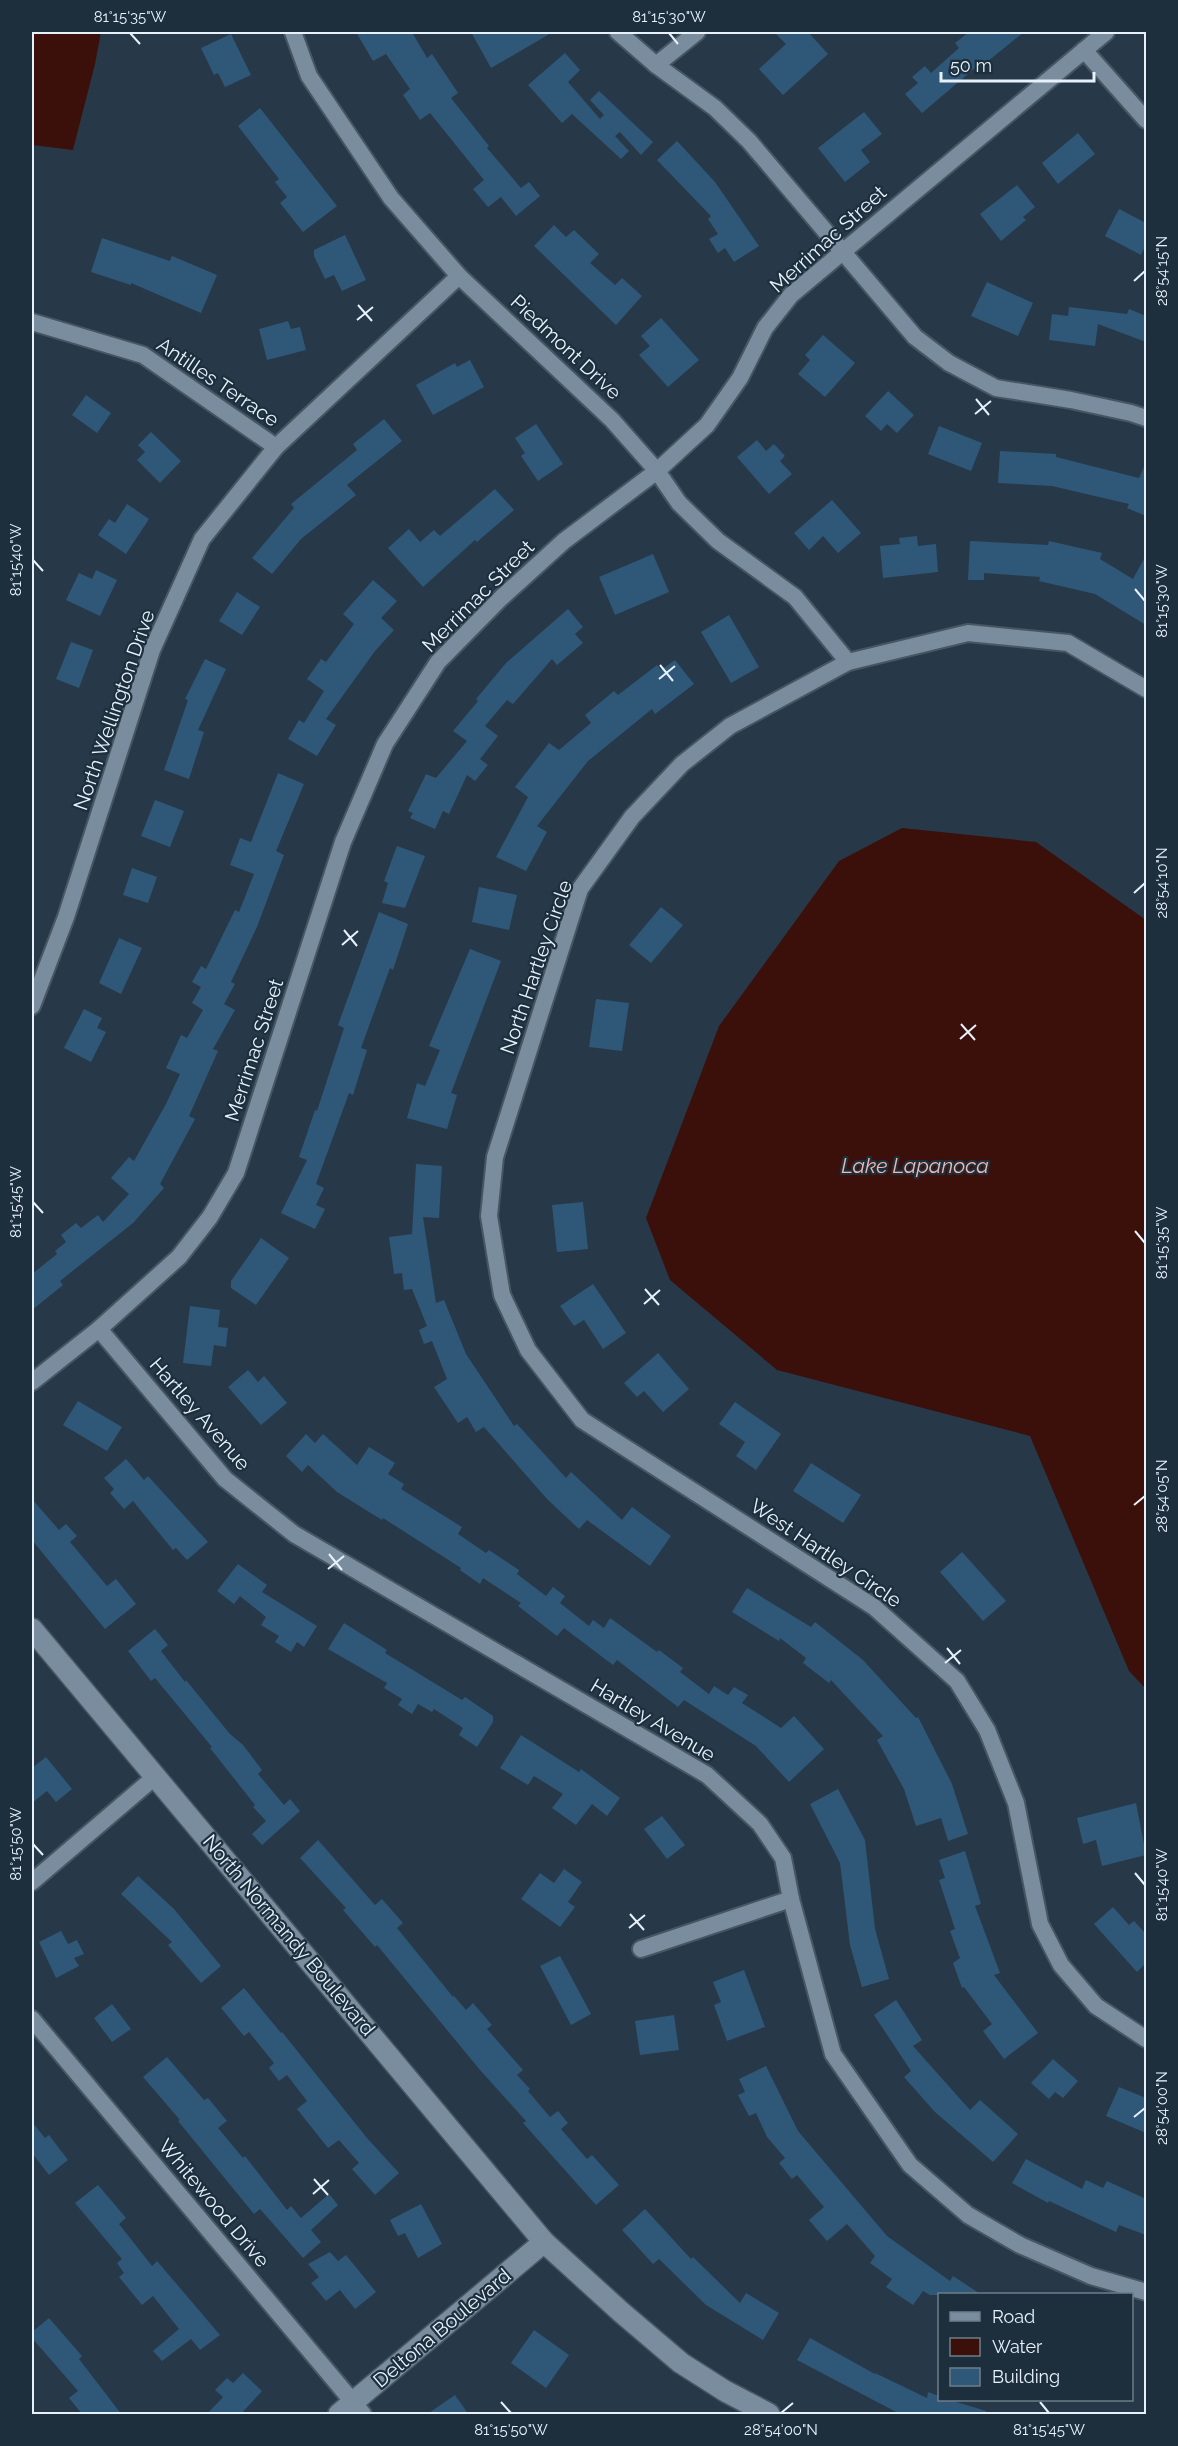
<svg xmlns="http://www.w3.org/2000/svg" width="1178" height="2446" font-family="Raleway,sans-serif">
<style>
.water{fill:#3b100a}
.building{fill:#2f5777}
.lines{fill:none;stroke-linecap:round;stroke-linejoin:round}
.minor-casing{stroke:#475663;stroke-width:20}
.tertiary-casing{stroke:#475663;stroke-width:24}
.minor{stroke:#798d9e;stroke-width:16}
.tertiary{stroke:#798d9e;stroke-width:21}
.ticks{fill:none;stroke:#e6f1fb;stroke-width:2}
.labels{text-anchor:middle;stroke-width:4.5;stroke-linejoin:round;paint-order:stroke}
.street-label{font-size:20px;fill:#e6f1fb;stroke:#1d2f3d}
.water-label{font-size:21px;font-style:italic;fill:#f8b6aa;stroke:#1d2f3d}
.neatline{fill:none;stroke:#e6f1fb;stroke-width:2}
.ticks-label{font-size:15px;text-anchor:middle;fill:#e6f1fb}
</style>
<rect width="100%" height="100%" fill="#273948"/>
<!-- water -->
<g class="water">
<polygon points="32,32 101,32 95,64 73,150 32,145"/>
<polygon points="902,828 1036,842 1146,920 1146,1689 1129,1671 1030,1436 777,1370 670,1280 646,1218 719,1026 839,861"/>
</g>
<!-- building -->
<g class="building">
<polygon points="356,32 412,32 427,58 432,54 458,93 451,98 489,146 487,148 521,188 529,182 540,196 516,216 501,197 488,207 473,189 484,180 430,113 420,120 403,95 410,89 386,54 373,61"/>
<polygon points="471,32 553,32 491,68"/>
<polygon points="774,32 808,32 828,54 783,95 759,69 786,44"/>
<polygon points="969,32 1024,32 977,70 975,68 922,113 905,94 918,83 912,77 925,66 931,73 959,48 955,43"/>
<polygon points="231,34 251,75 225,87 218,73 214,75 201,48"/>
<polygon points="565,53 580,70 568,82 600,119 604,115 590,100 599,91 653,142 641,155 620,132 615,136 629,151 621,159 572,114 562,123 528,85"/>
<polygon points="260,108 337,206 303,232 280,203 287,197 275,182 279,179 238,126"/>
<polygon points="864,112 882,134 861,150 870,162 845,182 818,148"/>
<polygon points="1078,133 1095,154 1058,184 1042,163"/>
<polygon points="677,141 715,182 759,246 734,262 725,248 718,253 709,239 718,234 708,219 711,216 657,160"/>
<polygon points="1017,185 1035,207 1023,217 1026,220 1001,241 980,214"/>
<polygon points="1119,209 1146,223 1146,244 1141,255 1105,236"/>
<polygon points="554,225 566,237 574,230 599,254 590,263 615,285 622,278 642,296 616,325 534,246"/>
<polygon points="345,235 366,280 342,291 334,275 325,279 314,256 314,250"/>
<polygon points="102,238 170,261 172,256 217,275 201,313 131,283 131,285 91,272"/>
<polygon points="987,282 1033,303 1018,336 971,316"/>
<polygon points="1069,307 1127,314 1129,309 1146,316 1146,342 1098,324 1095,346 1049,340 1052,314 1068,316"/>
<polygon points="661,318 699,360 668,387 639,355 650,346 641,336"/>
<polygon points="288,321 291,329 300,327 306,350 267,360 259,329"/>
<polygon points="823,335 855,363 825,397 798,374 810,360 805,355"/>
<polygon points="470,360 484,387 433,415 416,385 455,363 457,367"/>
<polygon points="888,391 914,415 897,433 887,424 881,431 865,416"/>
<polygon points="86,395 111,413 97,433 72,415"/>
<polygon points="384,419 402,441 347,485 356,495 301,539 272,574 252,558 294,508 291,504 357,450 353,444"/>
<polygon points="536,424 563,464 538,481 521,456 525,453 515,438"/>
<polygon points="939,426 982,443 971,471 928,454"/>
<polygon points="151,432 181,461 160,483 137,460 145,452 138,445"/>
<polygon points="757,440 766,451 774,444 785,456 780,461 792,474 769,494 737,457"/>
<polygon points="1000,451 1056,454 1056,457 1139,478 1146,462 1146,516 1127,508 1129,504 1052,486 998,483"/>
<polygon points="495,489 514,510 477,542 475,540 423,587 388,548 409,529 420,542 434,530 440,536"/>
<polygon points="832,500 861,533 838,553 823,536 809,550 794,533"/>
<polygon points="127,504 149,519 126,554 98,535 109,519 115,523"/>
<polygon points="917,536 918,546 936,544 938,572 883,578 880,546 900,544 899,538"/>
<polygon points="970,541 1048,545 1049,541 1102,553 1100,559 1133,579 1146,555 1146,625 1095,594 1039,581 1040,577 984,573 984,580 968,580"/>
<polygon points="653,554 669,592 615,615 599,577"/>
<polygon points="96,570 117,580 100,616 66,600 79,573 92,579"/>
<polygon points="373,580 397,601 381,618 394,630 375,651 326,719 336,725 317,756 288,739 299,720 304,723 324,691 307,679 321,659 326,662 354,624 343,614"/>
<polygon points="237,592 260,607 242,635 219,621"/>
<polygon points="568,609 583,627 575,634 583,643 557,665 552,659 513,704 507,700 485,726 498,736 480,759 488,765 475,781 467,775 449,814 443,811 435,829 410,818 413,813 408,811 426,774 436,778 467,741 453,731 478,701 476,699 506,663"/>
<polygon points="729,615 759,667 731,683 701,632"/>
<polygon points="71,642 93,650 79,688 56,679"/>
<polygon points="205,659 226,669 198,730 204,732 189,779 164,770 188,700 185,699"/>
<polygon points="675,660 694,684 655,714 652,709 588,761 537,826 547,832 526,871 496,857 528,797 515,787 549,743 559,750 591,723 585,715 614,691 618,695 657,665 661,670"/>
<polygon points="278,773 304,784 276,851 284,855 257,927 231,982 235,984 224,1004 235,1010 213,1049 218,1051 189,1116 195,1119 160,1184 164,1188 133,1223 60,1281 63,1285 32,1310 32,1274 57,1254 55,1251 66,1242 61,1235 76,1223 81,1228 98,1215 103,1222 129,1194 111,1178 129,1157 134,1161 166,1104 180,1074 166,1068 181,1035 187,1038 203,1010 192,1003 201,987 192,982 201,966 206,969 235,910 239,912 254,874 230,865 240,838 251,842"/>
<polygon points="155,800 184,811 170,847 141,836"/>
<polygon points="397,846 425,856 405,908 382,903 388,883 384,881"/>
<polygon points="132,868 157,877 148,903 123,895"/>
<polygon points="479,887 517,895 509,930 472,922"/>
<polygon points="661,907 683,925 651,963 629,945"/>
<polygon points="379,912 408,924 393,970 390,968 361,1048 367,1050 353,1095 349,1093 316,1184 324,1188 316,1205 325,1209 315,1229 281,1213 307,1160 299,1157 315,1110 317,1111 344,1028 338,1025"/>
<polygon points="119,938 142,948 121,994 99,983"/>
<polygon points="470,949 501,961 451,1093 457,1095 447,1129 407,1118 417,1083 425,1086 440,1050 429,1046"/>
<polygon points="596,999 629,1003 622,1051 589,1047"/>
<polygon points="84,1009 102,1018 97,1028 106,1032 91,1062 64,1048"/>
<polygon points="416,1164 442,1166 439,1218 423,1217 436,1303 444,1300 466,1354 514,1426 517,1424 566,1478 571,1472 622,1520 632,1507 671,1536 650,1566 587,1520 579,1529 547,1499 484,1427 476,1432 467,1417 458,1423 434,1387 447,1379 432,1341 424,1344 419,1330 427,1326 412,1289 404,1290 402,1273 394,1274 389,1237 412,1234"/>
<polygon points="583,1202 588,1249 557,1252 552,1205"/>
<polygon points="261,1238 289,1258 256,1305 231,1288 231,1281"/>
<polygon points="593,1284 626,1333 603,1349 584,1320 574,1326 560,1306"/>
<polygon points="190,1306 220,1310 218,1327 228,1328 226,1347 214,1345 211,1366 183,1363"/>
<polygon points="658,1353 689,1389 663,1412 644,1391 637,1397 624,1383"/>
<polygon points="248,1370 258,1382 264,1376 287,1403 261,1425 228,1387"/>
<polygon points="78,1401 122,1427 107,1451 63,1425"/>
<polygon points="735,1402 781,1434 756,1470 736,1456 745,1442 719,1424"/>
<polygon points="306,1434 315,1443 323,1434 357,1465 369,1447 395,1463 388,1474 404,1484 401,1489 462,1527 458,1534 486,1553 489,1550 519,1570 517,1574 546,1596 553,1587 565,1596 560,1603 589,1626 593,1620 604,1628 610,1618 657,1652 659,1650 683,1668 680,1672 709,1694 714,1686 728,1695 734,1687 748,1695 742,1703 781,1728 794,1716 824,1749 789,1782 756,1746 684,1700 678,1707 617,1660 613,1665 564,1628 557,1636 518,1606 521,1603 483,1578 480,1584 460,1570 461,1568 383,1518 382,1520 337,1492 308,1465 302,1472 286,1456"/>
<polygon points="126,1459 144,1480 148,1476 208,1542 187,1560 176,1548 173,1550 133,1501 124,1509 110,1493 114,1489 104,1478"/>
<polygon points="811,1463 861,1495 843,1523 793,1491"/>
<polygon points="32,1499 59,1530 66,1524 77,1536 70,1542 107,1586 116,1579 136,1604 105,1629 32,1540"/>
<polygon points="962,1552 1006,1601 983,1621 940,1572"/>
<polygon points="238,1564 267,1585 262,1592 317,1626 304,1647 297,1642 291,1652 275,1642 279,1636 261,1625 266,1617 240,1596 234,1604 217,1591"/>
<polygon points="747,1588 811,1627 815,1622 863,1660 916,1718 918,1717 952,1784 968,1834 948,1841 941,1818 916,1826 904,1789 877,1740 883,1736 831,1680 829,1683 803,1663 806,1658 780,1638 779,1641 732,1612"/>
<polygon points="344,1623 387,1650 385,1653 462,1700 465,1697 493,1716 493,1722 477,1747 459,1735 463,1728 434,1709 432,1712 418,1704 412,1714 398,1705 402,1699 384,1688 387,1683 328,1649"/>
<polygon points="155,1629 168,1645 161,1651 185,1682 186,1680 229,1733 243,1745 262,1770 258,1774 284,1805 290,1799 300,1811 262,1845 252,1834 266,1821 253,1807 255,1805 210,1748 212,1747 155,1678 151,1681 128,1651"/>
<polygon points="521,1735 579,1772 581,1769 620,1798 607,1816 592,1804 576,1825 552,1808 563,1794 534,1776 528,1785 500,1768"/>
<polygon points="46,1757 72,1789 56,1802 47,1791 32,1803 32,1768"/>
<polygon points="838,1789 865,1840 875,1929 889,1979 862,1987 850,1945 840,1863 810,1804"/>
<polygon points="1136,1803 1146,1855 1102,1866 1096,1840 1083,1844 1077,1818"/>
<polygon points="662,1816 685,1845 667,1859 644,1829"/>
<polygon points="318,1840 375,1905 382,1899 403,1923 397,1928 453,1997 454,1996 466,2010 473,2003 492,2025 487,2029 523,2070 517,2075 530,2089 528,2091 550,2117 558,2111 568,2123 561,2129 587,2159 592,2155 619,2185 596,2205 523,2123 526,2121 480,2070 377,1945 375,1947 343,1910 346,1908 300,1858"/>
<polygon points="965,1851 981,1904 975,1906 1000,1973 994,1975 1038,2033 1004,2059 983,2031 992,2024 964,1987 962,1988 953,1963 960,1958 950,1931 955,1929 939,1880 945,1878 939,1860"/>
<polygon points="564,1869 582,1882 568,1902 575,1907 560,1927 521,1899 540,1873 554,1883"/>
<polygon points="138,1876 174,1909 221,1966 201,1983 168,1945 172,1942 121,1894"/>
<polygon points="1113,1907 1129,1925 1134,1921 1146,1934 1146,1963 1137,1972 1094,1924"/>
<polygon points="61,1931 68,1944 77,1940 84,1954 74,1958 79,1966 56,1978 39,1942"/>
<polygon points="560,1956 591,2014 571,2025 540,1966"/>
<polygon points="744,1970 765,2027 727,2041 714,2005 721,2002 713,1982"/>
<polygon points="244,1988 281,2033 282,2032 367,2138 399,2173 375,2195 352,2169 359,2163 339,2140 328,2148 297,2109 307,2101 287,2075 279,2081 269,2068 274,2063 249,2032 244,2036 221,2008"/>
<polygon points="896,2000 922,2040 913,2046 970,2110 980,2100 1018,2134 993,2162 935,2112 904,2077 911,2071 874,2015"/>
<polygon points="112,2004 131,2029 112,2042 94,2018"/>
<polygon points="674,2015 679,2050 640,2055 635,2021"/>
<polygon points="167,2057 204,2100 208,2098 227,2121 218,2128 243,2158 245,2156 287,2210 291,2206 301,2218 329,2194 338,2205 311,2230 321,2242 303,2258 260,2209 254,2214 178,2121 180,2120 143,2077"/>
<polygon points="1053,2059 1078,2081 1063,2098 1055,2092 1049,2099 1031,2083"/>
<polygon points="766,2066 798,2131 887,2236 950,2281 953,2276 982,2295 930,2295 923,2291 913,2305 886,2287 892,2279 870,2263 875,2256 847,2224 827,2241 809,2220 824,2207 797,2175 792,2179 779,2163 785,2158 767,2137 756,2113 749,2116 738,2095 745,2092 739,2079"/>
<polygon points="1119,2087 1146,2098 1146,2133 1106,2116"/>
<polygon points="32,2122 45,2138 49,2135 68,2160 49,2175 32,2153"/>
<polygon points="1026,2159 1082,2189 1086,2180 1103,2188 1107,2181 1146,2199 1146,2235 1119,2225 1116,2232 1049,2201 1048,2203 1012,2183"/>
<polygon points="98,2185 126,2218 119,2224 152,2266 157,2261 220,2335 200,2350 191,2339 162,2361 153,2351 179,2329 153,2296 142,2305 119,2277 124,2273 117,2263 122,2259 75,2203"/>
<polygon points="421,2204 442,2244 418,2258 405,2233 398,2236 390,2220"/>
<polygon points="645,2209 691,2259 693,2257 740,2303 746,2293 779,2313 763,2340 706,2305 659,2259 653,2264 622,2230"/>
<polygon points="330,2252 338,2261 346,2255 376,2292 355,2309 340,2290 326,2301 311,2283 319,2277 308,2264"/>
<polygon points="49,2318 82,2356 79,2359 122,2415 83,2415 69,2398 78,2391 32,2338 32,2332"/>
<polygon points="534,2330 569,2355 546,2388 511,2363"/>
<polygon points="810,2338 875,2374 875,2373 927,2398 928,2392 939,2396 939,2400 950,2400 986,2411 986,2415 902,2415 797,2360"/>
<polygon points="243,2373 262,2391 240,2415 206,2415 223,2397 215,2390 227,2378 233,2383"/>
<polygon points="455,2395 469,2415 426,2415"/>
</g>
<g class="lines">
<defs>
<g id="minor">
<polyline points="293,32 309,76 391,198 459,276 612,420 657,471 679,503 718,541 795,597 848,662"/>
<polyline points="618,32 656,65 715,108 749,141 915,337 949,363 996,388 1071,400 1131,413 1146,418"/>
<polyline points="1084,50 1146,120"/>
<polyline points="656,65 697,32"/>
<polyline points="32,322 143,355 276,447"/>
<polyline points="1146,689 1068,643 968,633 848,662 730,726 682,764 632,817 580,889 495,1157 489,1216 502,1295 528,1350 582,1420 874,1607 957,1681 987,1730 1016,1803 1040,1924 1061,1965 1096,2006 1146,2039"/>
<polyline points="32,1006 66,917 152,650 202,539 276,447 459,276"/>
<polyline points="99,1329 225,1479 294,1534 707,1775 760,1824 783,1858 791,1899 833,2054 910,2165 968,2215 1020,2245 1091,2276 1146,2292"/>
<polyline points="32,1382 99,1329 179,1257 210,1217 236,1173 343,842 385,744 438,662 501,598 564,541 657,471 707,425 740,378 765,328 791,295 1106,32"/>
<polyline points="32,1882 156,1776"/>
<polyline points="641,1949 791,1899"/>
<polyline points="32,2019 363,2414"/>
</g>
<g id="tertiary">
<polyline points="32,1629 544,2242 621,2312 681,2363 725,2391 769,2414"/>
<polyline points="339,2414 544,2242"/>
</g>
</defs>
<!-- minor casing -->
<use href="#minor" class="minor-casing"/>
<!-- tertiary casing -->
<use href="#tertiary" class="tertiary-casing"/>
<!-- minor -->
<use href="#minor" class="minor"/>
<!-- tertiary -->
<use href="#tertiary" class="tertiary"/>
</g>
<!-- ticks -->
<path class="ticks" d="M130 33 140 44M669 33 678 44M1134 281 1145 271M358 305 372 321M357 320 373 307M976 399 989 415M975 414 991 401M33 560 43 571M1135 589 1145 601M660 665 673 681M659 679 675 666M1134 893 1145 883M344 930 357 946M342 945 358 931M961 1024 975 1040M960 1039 976 1025M33 1202 43 1213M1135 1231 1145 1243M645 1289 659 1305M644 1304 660 1290M1134 1505 1145 1496M329 1554 342 1570M328 1569 344 1556M947 1648 960 1664M945 1663 961 1650M33 1844 43 1855M1135 1873 1145 1885M630 1914 644 1930M629 1928 645 1915M1134 2117 1145 2108M314 2179 328 2195M313 2194 329 2180M501 2402 511 2413M1040 2402 1049 2413M781 2413 793 2403"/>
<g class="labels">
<!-- street labels -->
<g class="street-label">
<text transform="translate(828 239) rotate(-42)" y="7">Merrimac Street</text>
<text transform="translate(566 347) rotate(43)" y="7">Piedmont Drive</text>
<text transform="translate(218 382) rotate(34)" y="7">Antilles Terrace</text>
<text transform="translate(478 596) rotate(-45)" y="7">Merrimac Street</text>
<text transform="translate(114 710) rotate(-71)" y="7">North Wellington Drive</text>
<text transform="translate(536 967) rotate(-71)" y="7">North Hartley Circle</text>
<text transform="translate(254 1050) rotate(-72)" y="7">Merrimac Street</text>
<text transform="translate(200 1414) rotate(49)" y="7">Hartley Avenue</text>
<text transform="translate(826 1553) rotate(34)" y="7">West Hartley Circle</text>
<text transform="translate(653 1720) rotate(31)" y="7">Hartley Avenue</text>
<text transform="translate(289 1935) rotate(50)" y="7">North Normandy Boulevard</text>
<text transform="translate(214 2203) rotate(50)" y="7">Whitewood Drive</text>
<text transform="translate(442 2328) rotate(-40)" y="7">Deltona Boulevard</text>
</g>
<!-- water labels -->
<g class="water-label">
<text x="915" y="1173">Lake Lapanoca</text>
</g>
</g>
<!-- border -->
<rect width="1178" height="2446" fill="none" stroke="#1d2f3d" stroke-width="66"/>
<!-- legend -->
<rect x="938" y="2293" width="195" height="108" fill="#1d2f3d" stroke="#6d7d89" stroke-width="1.5"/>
<rect x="950" y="2312" width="30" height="9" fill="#798d9e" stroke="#6d7d89" stroke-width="1.5"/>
<text x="992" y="2323" font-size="18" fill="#e6f1fb">Road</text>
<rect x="950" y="2338" width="30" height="18" fill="#3b100a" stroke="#6d7d89" stroke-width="1.5"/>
<text x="992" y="2353" font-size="18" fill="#e6f1fb">Water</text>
<rect x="950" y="2368" width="30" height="18" fill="#2f5777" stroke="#6d7d89" stroke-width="1.5"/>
<text x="992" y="2383" font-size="18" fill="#e6f1fb">Building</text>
<!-- scale -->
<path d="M941 72v9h153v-9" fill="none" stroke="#e6f1fb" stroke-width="3"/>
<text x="950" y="72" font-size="18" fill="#e6f1fb" stroke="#1d2f3d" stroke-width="4.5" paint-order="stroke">50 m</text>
<rect x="33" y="33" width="1112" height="2380" class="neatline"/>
<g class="ticks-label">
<text x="130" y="22">81°15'35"W</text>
<text x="669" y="22">81°15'30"W</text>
<text transform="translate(1162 271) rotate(-90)" y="5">28°54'15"N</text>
<text transform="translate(16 560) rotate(-90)" y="5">81°15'40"W</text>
<text transform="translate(1162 601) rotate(-90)" y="5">81°15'30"W</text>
<text transform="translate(1162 883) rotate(-90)" y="5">28°54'10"N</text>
<text transform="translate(16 1202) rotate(-90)" y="5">81°15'45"W</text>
<text transform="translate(1162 1243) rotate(-90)" y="5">81°15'35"W</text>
<text transform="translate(1162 1496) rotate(-90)" y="5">28°54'05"N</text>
<text transform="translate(16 1844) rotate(-90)" y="5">81°15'50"W</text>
<text transform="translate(1162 1885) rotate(-90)" y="5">81°15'40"W</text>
<text transform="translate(1162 2108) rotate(-90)" y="5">28°54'00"N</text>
<text x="511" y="2435">81°15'50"W</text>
<text x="781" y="2435">28°54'00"N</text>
<text x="1049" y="2435">81°15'45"W</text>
</g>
</svg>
